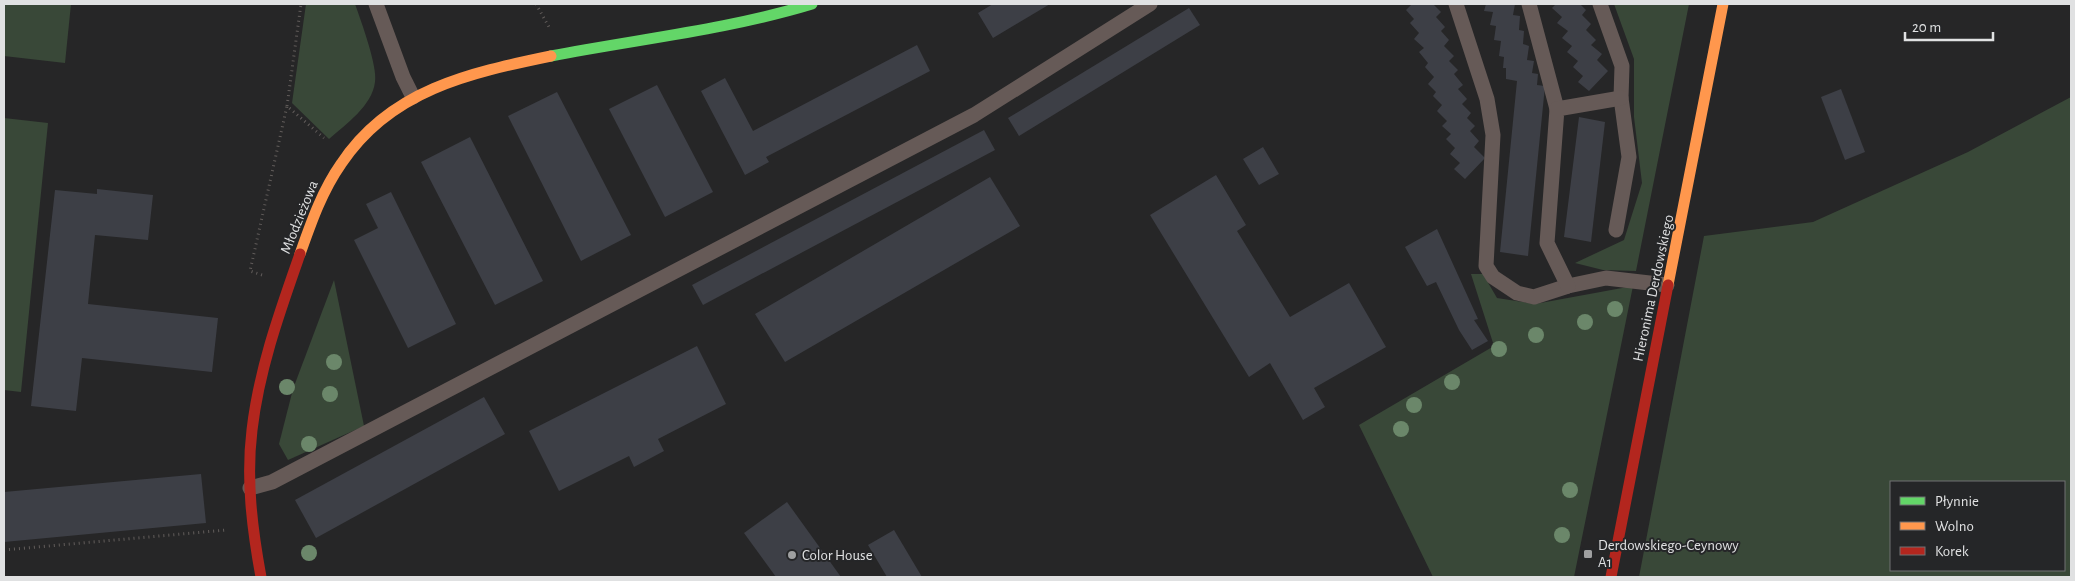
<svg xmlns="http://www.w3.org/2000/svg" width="2075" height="581" font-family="'Alegreya Sans',sans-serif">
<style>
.green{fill:#394838;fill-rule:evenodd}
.building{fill:#3d3f46}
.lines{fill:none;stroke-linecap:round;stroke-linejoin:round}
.path{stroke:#625d5b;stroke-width:3;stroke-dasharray:1 4;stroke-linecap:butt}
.lane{stroke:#665a57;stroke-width:15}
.fast{stroke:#63d668;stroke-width:11}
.slow{stroke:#ff974d;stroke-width:11}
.jam{stroke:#b3261e;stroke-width:11}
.tree{fill:#6b876a}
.poi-dot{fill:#9fa0a1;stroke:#252628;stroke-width:2}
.labels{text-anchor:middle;stroke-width:4;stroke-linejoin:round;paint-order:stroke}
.street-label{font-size:15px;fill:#e0e1e2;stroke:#252628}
.poi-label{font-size:15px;fill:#e0e1e2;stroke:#252628;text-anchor:start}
</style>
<rect width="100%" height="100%" fill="#262627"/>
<!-- green -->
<g class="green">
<polygon points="4,4 71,4 65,63 4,56"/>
<path d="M306 4H355C361 21 378 67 375 82 372 106 346 124 329 139L292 103Z"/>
<polygon points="1614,4 1689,4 1636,271 1603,270 1575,263 1624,240 1642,183 1634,117 1634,59"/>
<path d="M2071 97V577H1639L1704 236 1813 222 1968 152ZM2064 482V570H1891V482Z"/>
<polygon points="4,118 48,123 21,392 4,390"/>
<polygon points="1471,274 1483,274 1497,298 1535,304 1633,286 1574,577 1433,577 1359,425 1494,346"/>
<polygon points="334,280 364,426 288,460 279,444 293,389"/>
</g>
<!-- building -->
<g class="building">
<polygon points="993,4 1050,4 993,38 978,13"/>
<polygon points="1412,4 1433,4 1441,12 1436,17 1445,27 1441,31 1449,40 1444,46 1454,56 1449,61 1458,70 1454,74 1463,85 1458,89 1467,99 1462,104 1471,113 1467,118 1475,126 1470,131 1479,141 1474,147 1485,158 1465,179 1454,169 1460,163 1450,154 1455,148 1446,139 1451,134 1442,126 1447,121 1437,111 1442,105 1433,96 1436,92 1428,84 1434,77 1425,67 1428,63 1419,52 1424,48 1414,39 1419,33 1410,23 1414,19 1406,10"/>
<polygon points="1486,4 1515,4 1513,15 1520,16 1519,30 1524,31 1523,44 1529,46 1527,60 1534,61 1532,73 1538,74 1537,85 1545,86 1528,256 1500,252 1517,81 1506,79 1506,68 1503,68 1504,57 1499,56 1501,41 1494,40 1496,26 1490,25 1493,12 1484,11"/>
<polygon points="1556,4 1580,4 1586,10 1582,15 1591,24 1586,30 1596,40 1591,45 1602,54 1597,60 1608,71 1589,91 1578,82 1583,76 1573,67 1578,61 1567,52 1572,46 1562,38 1568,31 1557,23 1562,17 1552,8"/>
<polygon points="1189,8 1200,25 1019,136 1008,118"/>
<polygon points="917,45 930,71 766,157 769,162 745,175 701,91 725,78 753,131"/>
<polygon points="657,85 713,192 665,217 609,109"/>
<polygon points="1841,89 1865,152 1845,160 1821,97"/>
<polygon points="557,92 631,235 581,261 508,116"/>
<polygon points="1579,117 1605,122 1591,242 1564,237"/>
<polygon points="984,130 995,150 703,305 692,285"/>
<polygon points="470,137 543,281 495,305 421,162"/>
<polygon points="1263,147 1279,174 1259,185 1243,159"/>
<polygon points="1216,175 1246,225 1237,231 1290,317 1349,283 1386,347 1314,388 1325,407 1303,420 1270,363 1249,377 1150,215"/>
<polygon points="990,177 1020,226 785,362 755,314"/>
<polygon points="97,189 153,195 148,240 95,235 88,304 218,318 212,372 82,358 76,411 31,406 55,190 97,194"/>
<polygon points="391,192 456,324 408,348 354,240 378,228 366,204"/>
<polygon points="1437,229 1478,319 1474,320 1488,341 1472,350 1459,330 1436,282 1427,286 1405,247"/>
<polygon points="697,346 726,404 658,439 664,451 634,467 629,456 559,491 529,431"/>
<polygon points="484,397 505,434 316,538 295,500"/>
<polygon points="201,474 206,523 4,542 4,492"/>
<polygon points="787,502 841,577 776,577 744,533"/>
<polygon points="894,530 922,577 887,577 868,545"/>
</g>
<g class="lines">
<!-- path -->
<g class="path">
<polyline points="536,4 549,27"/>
<polyline points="287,106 301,4"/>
<polyline points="262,275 250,271 287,106 324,138"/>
<polyline points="4,550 226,530"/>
</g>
<!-- lane -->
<g class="lane">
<polyline points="376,4 403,77 413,97"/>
<polyline points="1456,4 1487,99 1493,135 1486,266 1493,277 1517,293 1534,297 1568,286 1606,278 1667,285"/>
<polyline points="1529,4 1557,109"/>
<polyline points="1600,4 1622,66 1621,98 1629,157 1616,230"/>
<polyline points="1568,286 1547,243 1557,109 1621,98"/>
<polyline points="250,488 272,482 974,115 1150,4"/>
</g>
<!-- fast -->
<path class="fast" d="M551 56C638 39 726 30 812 4"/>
<!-- slow -->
<g class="slow">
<path d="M300 254C311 223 322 191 341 164 390 90 469 73 551 56"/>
<polyline points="1668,285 1723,4"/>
</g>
<!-- jam -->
<g class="jam">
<path d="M261 577C252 528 246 479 252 430 259 369 280 311 300 254"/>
<polyline points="1611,577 1668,285"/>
</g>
</g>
<!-- trees -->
<g class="tree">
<circle cx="1615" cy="309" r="8"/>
<circle cx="1585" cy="322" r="8"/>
<circle cx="1536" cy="335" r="8"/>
<circle cx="1499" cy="349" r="8"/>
<circle cx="334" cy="362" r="8"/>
<circle cx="1452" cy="382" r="8"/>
<circle cx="287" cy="387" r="8"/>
<circle cx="330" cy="394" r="8"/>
<circle cx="1414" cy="405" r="8"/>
<circle cx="1401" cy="429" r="8"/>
<circle cx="309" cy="444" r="8"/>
<circle cx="1570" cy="490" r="8"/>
<circle cx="1562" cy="535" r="8"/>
<circle cx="309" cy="553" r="8"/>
</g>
<!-- markers -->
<g class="poi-dot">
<rect x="1583" y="549" width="10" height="10" rx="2.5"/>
<circle cx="792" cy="555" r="5"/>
</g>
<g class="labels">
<!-- street labels -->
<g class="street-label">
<text transform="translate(299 217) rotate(-68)" y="5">Młodzieżowa</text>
<text transform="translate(1653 288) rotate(-78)" y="5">Hieronima Derdowskiego</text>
</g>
<!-- poi labels -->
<g class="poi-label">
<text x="1598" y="550">Derdowskiego-Ceynowy<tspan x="1598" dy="17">A1</tspan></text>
<text x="802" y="560">Color House</text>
</g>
</g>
<!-- border -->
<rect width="2075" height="581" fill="none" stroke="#e0e1e2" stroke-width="10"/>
<!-- legend -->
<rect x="1890" y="481" width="175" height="90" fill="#252628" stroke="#707172"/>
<rect x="1900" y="497" width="25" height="8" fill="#63d668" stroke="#707172"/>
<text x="1935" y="506" font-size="15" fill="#e0e1e2">Płynnie</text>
<rect x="1900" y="522" width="25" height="8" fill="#ff974d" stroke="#707172"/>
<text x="1935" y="531" font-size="15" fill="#e0e1e2">Wolno</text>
<rect x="1900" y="547" width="25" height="8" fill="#b3261e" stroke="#707172"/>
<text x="1935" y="556" font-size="15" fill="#e0e1e2">Korek</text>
<!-- scale -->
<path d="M1905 32v8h88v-8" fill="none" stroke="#e0e1e2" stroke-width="2.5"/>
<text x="1912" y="32" font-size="15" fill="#e0e1e2" stroke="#252628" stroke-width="4" paint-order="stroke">20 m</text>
</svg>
